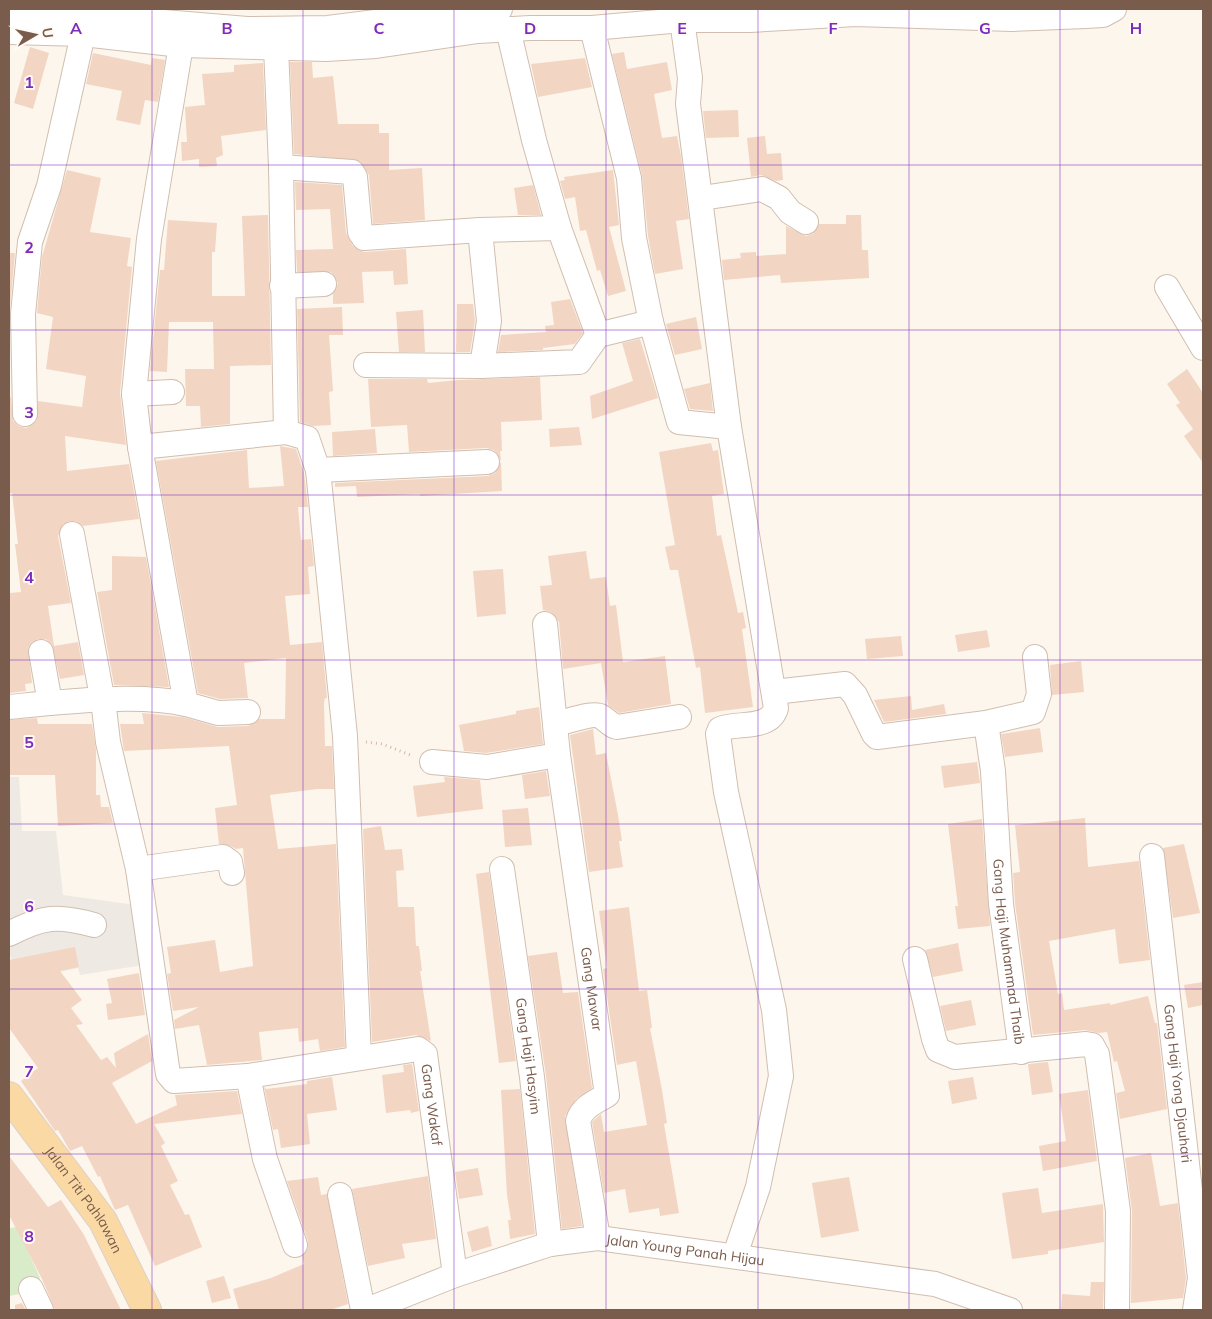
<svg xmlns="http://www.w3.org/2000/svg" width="1212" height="1319" font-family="Mulish,sans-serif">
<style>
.industrial{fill:#efe9e4}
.green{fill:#d8ecc9}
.building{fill:#f3d5c3}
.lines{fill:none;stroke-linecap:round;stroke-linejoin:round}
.minor-casing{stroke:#d1beb0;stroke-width:26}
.major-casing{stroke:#dad1cd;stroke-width:30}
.path{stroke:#d9b8a5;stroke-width:3;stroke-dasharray:1 4;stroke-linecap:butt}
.minor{stroke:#fff;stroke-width:24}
.major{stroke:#fbd9a5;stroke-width:28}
.grid{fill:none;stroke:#7b2cbf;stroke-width:1;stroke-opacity:0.55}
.labels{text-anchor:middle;stroke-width:4;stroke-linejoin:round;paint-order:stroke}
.street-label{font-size:14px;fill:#7a5c4d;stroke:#fffaf3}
.grid-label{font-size:16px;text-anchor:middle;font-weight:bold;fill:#7b2cbf;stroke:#fffaf3;stroke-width:4;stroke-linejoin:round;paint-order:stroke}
</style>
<rect width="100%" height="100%" fill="#fdf6ec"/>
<!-- industrial -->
<polygon class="industrial" points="9,777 19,777 22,831 56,831 63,895 136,905 150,964 80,975 78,968 22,980 9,953"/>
<!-- green -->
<polygon class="green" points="17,1227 40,1278 26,1293 9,1296 9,1228"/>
<!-- building -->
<g class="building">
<polygon points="30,47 49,53 33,109 14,103"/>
<polygon points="624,52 627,69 667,62 672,90 654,94 662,138 677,136 681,156 689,219 676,221 683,269 655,274 648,236 642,175 612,54"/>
<polygon points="93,53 151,65 152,58 165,60 158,102 145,100 140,125 116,120 122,91 86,84"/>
<polygon points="585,58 592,87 538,97 531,64"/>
<polygon points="290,62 312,62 313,78 333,76 338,124 379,124 379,133 389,133 389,170 422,168 425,220 373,224 369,175 360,161 294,154"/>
<polygon points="263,63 266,130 221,136 223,155 216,158 217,166 199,167 199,159 182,161 181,142 187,142 185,107 205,105 202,74 234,72 234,65"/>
<polygon points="738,110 739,137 706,138 703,111"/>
<polygon points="765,136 767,154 781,153 783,180 776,181 761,175 751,177 747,138"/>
<polygon points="67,170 101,178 90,232 131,238 127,266 132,267 120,393 126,445 65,436 67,471 129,464 139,519 83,526 76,521 69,521 63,524 58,536 71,603 48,606 54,646 78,642 84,675 60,679 52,644 46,639 38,639 32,642 28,648 32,683 25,684 26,691 9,693 9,593 21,592 15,544 18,544 12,493 9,493 9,396 11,397 13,421 19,426 26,428 32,425 37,420 38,401 82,407 86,376 46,369 53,317 37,313 42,257"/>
<polygon points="613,170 619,225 609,227 626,291 608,296 600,270 597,271 586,230 580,231 575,197 565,199 560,181 565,180 564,177"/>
<polygon points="295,182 342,185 346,233 353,246 364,252 406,249 408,284 394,285 393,271 362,272 364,303 333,304 333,294 338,283 331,272 297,272 296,250 333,249 330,209 296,210"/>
<polygon points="533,185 541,215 518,215 514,188"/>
<polygon points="268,215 271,365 230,366 230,424 201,427 200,406 186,406 185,369 214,369 213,322 169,322 167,372 150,371 160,270 164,270 168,220 217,223 215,252 212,252 212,296 245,296 242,216"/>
<polygon points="846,215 861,215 862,250 868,250 869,278 781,283 780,275 724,280 722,260 741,258 740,253 756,252 756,256 786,254 786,226 806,236 813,234 819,224 846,224"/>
<polygon points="9,253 15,253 10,308 9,307"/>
<polygon points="570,299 583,333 575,344 543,348 543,350 498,352 501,335 546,332 545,326 554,325 551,302"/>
<polygon points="457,304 473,304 475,321 470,352 456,352"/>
<polygon points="342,307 343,335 329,335 333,391 329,392 331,425 313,426 300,422 297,309"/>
<polygon points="423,310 425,352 399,352 396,312"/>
<polygon points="696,317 702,349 675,355 666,324"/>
<polygon points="640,339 658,398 592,419 590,396 633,381 622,343"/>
<polygon points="1187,369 1203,393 1203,463 1184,436 1193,429 1176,405 1180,403 1167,384"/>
<polygon points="540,377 542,420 501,422 502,451 500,451 501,461 494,450 486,448 409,452 407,425 371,427 368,379 427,379 428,383 458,380"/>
<polygon points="710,383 713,411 690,409 684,389"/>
<polygon points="579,427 582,445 550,447 549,429"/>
<polygon points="375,429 377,453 333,456 332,432"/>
<polygon points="711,443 713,451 718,450 724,494 712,496 717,536 721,535 738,613 743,612 746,628 742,629 753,707 705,713 700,667 696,668 678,570 670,570 665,547 675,545 659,452"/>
<polygon points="280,446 296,449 304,473 308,507 298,507 301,540 311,539 314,566 308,567 310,594 285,596 290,645 322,642 327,698 325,698 324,703 325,746 332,746 334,789 317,789 270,795 278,849 336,844 345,1047 320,1051 318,1039 299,1042 298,1028 259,1032 262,1060 207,1065 199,1025 175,1029 174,1020 199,1007 173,1011 167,974 171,973 167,947 215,940 220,972 253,966 243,848 236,849 230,846 219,844 215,808 237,805 229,746 124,751 120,724 144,724 142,713 183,717 218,727 248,726 259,719 285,719 286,658 244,663 248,698 220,699 198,693 156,461 247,450 249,488 284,486"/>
<polygon points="501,462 502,491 420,496 420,494 357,497 356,486 335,487 335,483 488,476 495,473"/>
<polygon points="586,551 590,579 606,577 610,606 616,605 623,662 665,656 671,704 619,713 608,705 601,663 563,669 559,622 551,612 543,610 540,586 552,585 548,556"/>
<polygon points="112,556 146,557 169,687 114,685 97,592 112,590"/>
<polygon points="503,569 506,614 477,617 473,571"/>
<polygon points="987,630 990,647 958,652 955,635"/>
<polygon points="901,636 903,656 867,659 865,639"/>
<polygon points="1081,661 1084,692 1052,695 1050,665"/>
<polygon points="911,696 912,710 944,704 946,714 884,722 874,700"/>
<polygon points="539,707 543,744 486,753 464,751 459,725 516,714 516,711"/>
<polygon points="37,718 38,724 92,724 96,750 96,795 100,795 101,807 109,807 113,823 58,826 55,775 9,775 9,720"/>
<polygon points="1040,728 1043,752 1005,757 1001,734"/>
<polygon points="593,729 596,755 606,753 618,815 622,841 619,841 623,867 589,872 570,735"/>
<polygon points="977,762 980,783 944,788 941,766"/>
<polygon points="546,771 550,796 525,799 522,775"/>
<polygon points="444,777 480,780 483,809 417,817 413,786 445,782"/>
<polygon points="528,808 532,845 505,847 502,810"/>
<polygon points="1085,818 1088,867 1139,861 1150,960 1119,964 1115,929 1049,941 1058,994 1062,993 1064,1010 1110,1003 1110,1005 1148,996 1155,1023 1157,1023 1167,1109 1120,1119 1116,1093 1125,1091 1117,1061 1114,1062 1107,1032 1099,1033 1085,1030 1033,1035 1015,903 1013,873 1020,872 1015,825"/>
<polygon points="982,819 990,926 958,929 955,906 958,906 948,824"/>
<polygon points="381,826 385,850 402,849 404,870 396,871 398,907 414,907 416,946 419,946 422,971 420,971 431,1041 416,1035 372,1042 363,829"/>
<polygon points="1184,844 1200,913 1173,918 1163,848"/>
<polygon points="489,872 516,1061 499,1063 476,874"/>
<polygon points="629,907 639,991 647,990 652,1028 650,1028 662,1090 667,1123 664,1124 679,1213 660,1216 659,1208 629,1213 625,1189 604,1193 592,1122 601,1114 604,1132 647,1125 636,1061 617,1065 603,969 607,968 599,911"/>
<polygon points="958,943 963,971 933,977 925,950"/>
<polygon points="75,947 79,967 60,971 82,1000 71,1008 83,1024 76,1025 101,1060 107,1057 116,1068 114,1053 148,1034 152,1061 112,1083 136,1124 177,1105 175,1095 237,1091 242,1114 154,1124 165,1143 161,1146 178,1181 170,1185 185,1215 189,1214 202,1247 155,1266 128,1205 115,1210 100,1176 98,1177 82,1146 70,1151 58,1130 55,1131 21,1081 38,1068 9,1028 9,960"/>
<polygon points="557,952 563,993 578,992 592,1088 576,1099 565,1116 582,1226 562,1229 546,1076 528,956"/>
<polygon points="139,973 145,1015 108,1020 106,1004 112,1003 107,979"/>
<polygon points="1203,982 1203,1005 1188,1008 1184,985"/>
<polygon points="971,1000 976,1025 946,1031 940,1006"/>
<polygon points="1048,1062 1053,1092 1032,1095 1028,1064"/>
<polygon points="412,1064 419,1111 411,1113 410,1110 386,1113 382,1075 404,1072 403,1065"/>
<polygon points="332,1077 337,1110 307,1114 310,1144 281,1148 278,1129 273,1130 264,1087 266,1089 307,1084 307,1081"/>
<polygon points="973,1077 977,1099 952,1104 948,1081"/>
<polygon points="520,1089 535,1234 510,1239 508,1220 511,1220 507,1195 501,1090"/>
<polygon points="1088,1090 1097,1161 1043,1171 1039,1146 1066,1141 1059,1094"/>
<polygon points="1151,1153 1160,1206 1178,1203 1186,1278 1183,1298 1131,1303 1132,1211 1125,1158"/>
<polygon points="9,1156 48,1207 61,1200 84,1235 121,1310 55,1310 42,1279 9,1215"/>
<polygon points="478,1168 483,1195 459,1199 455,1172"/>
<polygon points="428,1176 436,1239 402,1244 405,1258 368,1266 352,1189"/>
<polygon points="318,1177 321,1195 327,1194 348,1304 330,1310 239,1310 233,1289 271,1278 304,1264 302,1256 308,1248 308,1241 287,1181"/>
<polygon points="849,1177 859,1231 821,1238 812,1183"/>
<polygon points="1038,1188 1042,1213 1103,1204 1104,1242 1048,1251 1048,1254 1012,1259 1002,1193"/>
<polygon points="488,1226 492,1246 472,1252 467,1232"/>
<polygon points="224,1276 231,1298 212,1303 206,1281"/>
<polygon points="1091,1282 1104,1282 1103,1310 1061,1310 1062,1294 1090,1296"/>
<polygon points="22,1303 26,1310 15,1310 15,1305"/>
</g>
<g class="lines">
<defs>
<g id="minor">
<polyline points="9,14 128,19 247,29 328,28 478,9 500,9"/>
<path d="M682 20 690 78 688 104 729 427 776 708C770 730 738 722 720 729L718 734 726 792 774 1010 781 1076 758 1187 735 1255"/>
<polyline points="592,28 629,178 634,238 651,322"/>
<polyline points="508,29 534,140 559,228"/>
<polyline points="9,32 83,34 181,45 326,49 376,46 478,31 530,28 592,28 682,20 750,20 856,14 1012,19 1086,16 1103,15 1114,9"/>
<polyline points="276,47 281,167 286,432"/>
<polyline points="281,167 352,172 355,177 360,232 364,238 480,230 489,321 482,366 366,365"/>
<polyline points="702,198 762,189 779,198 790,212 806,222"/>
<polyline points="480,230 559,228 598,335"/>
<polyline points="282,286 324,284"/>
<polyline points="1167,287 1203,348"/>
<polyline points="482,366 579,362 598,335 651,322 679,422 729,427"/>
<polyline points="134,394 172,392"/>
<polyline points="25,414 23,314 30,242 49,186 83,34"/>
<polyline points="140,447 286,432 307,438 318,470 345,736 359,1058"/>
<polyline points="318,470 487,462"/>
<path id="s1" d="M72 534 104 708 108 742 138 869 168 1074 174 1081 248 1076 418 1049 425 1054 455 1275"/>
<path id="s2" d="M545 624 558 755 607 1095C595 1102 582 1107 578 1121L598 1238"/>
<polyline points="41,652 50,703"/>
<polyline points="774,692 845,684 855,695 874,734 877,737 986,723 1033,712 1039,694 1035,657"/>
<polyline points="186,704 218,713 248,712"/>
<path d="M9 707C60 702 137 693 186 704L140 447 134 394 149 239 181 45"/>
<path id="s3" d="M986 723 993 771 1001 904 1021 1052"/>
<path d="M556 724C566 722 593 712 600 716 608 720 609 725 617 727L679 717"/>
<polyline points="432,762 487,767 558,755"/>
<path id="s4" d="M1152 856 1200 1278 1195 1310"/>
<polyline points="138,869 223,857 230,862 232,873"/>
<path id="s5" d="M502 869 532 1077 550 1244"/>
<path d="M9 934C43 916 58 915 94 925"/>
<polyline points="915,959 934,1039 938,1050 955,1057 1086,1044 1092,1045 1097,1054 1118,1211 1117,1310"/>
<polyline points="248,1076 265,1159 295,1245"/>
<polyline points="340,1195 363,1310"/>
<polyline points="31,1289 41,1310"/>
<path id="s6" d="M367 1310 455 1275 550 1244 598 1238 935 1284 1010 1310"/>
</g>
<g id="major">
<path id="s7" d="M9 1096 103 1221 147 1310"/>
</g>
</defs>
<!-- minor casing -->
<use href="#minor" class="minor-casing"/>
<!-- major casing -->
<use href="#major" class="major-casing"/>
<!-- path -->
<polyline class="path" points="366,742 382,744 413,756"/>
<!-- minor -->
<use href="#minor" class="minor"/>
<!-- major -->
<use href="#major" class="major"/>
</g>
<!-- grid -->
<path class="grid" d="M152 9V1310M303 9V1310M454 9V1310M606 9V1310M758 9V1310M909 9V1310M1060 9V1310M9 165H1203M9 330H1203M9 495H1203M9 660H1203M9 824H1203M9 989H1203M9 1154H1203"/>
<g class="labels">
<!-- street labels -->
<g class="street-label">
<text dy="5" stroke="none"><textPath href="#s3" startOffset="230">Gang Haji Muhammad Thaib</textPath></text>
<text dy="5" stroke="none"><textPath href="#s2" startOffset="368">Gang Mawar</textPath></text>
<text dy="5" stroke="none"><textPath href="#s5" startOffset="189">Gang Haji Hasyim</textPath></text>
<text dy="5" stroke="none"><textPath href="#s4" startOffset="229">Gang Haji Yong Djauhari</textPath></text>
<text dy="5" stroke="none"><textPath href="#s1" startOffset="864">Gang Wakaf</textPath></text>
<text dy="5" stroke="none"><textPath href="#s7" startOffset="128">Jalan Titi Pahlawan</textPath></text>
<text dy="5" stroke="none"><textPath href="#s6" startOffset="331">Jalan Young Panah Hijau</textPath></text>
</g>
</g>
<g class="grid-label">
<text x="76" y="34">A</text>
<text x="227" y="34">B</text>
<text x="379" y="34">C</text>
<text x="530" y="34">D</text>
<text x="682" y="34">E</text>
<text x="833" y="34">F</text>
<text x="985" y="34">G</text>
<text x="1136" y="34">H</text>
<text x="29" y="88">1</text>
<text x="29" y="253">2</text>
<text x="29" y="418">3</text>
<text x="29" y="583">4</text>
<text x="29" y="748">5</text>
<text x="29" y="912">6</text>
<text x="29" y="1077">7</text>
<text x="29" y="1242">8</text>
</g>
<!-- border -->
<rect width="1212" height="1319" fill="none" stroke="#7a5c4d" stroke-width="20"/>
<!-- north arrow -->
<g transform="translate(35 35) rotate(81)" stroke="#fffaf3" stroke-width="4" paint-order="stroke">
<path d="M0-4L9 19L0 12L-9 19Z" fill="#7a5c4d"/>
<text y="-8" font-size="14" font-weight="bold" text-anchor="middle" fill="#7a5c4d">U</text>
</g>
</svg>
